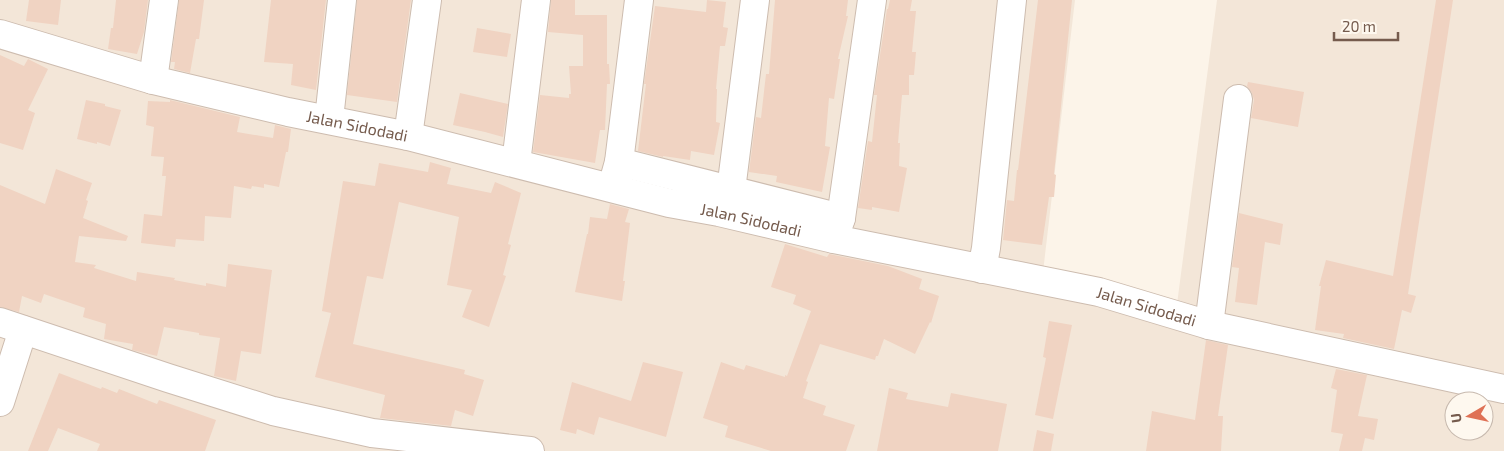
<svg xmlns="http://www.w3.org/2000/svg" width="1504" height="451" font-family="'Exo 2',sans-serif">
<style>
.residential{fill:#f3e6d8;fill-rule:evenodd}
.building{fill:#f0d3c2}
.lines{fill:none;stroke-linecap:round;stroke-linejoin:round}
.minor-casing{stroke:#cdbcaf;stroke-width:30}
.minor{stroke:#fff;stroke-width:28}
.labels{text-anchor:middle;stroke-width:4;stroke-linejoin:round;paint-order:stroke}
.street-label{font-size:16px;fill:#755b4d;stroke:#fef8ef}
</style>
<rect width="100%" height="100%" fill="#fcf4e9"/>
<!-- residential -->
<path class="residential" d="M0 0H1075L1043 272 1177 304 1217 0H1504V451H0ZM1454 401H1484V431H1454Z"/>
<!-- building -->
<g class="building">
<polygon points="29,0 61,0 58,25 26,21"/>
<polygon points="116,0 148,0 144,32 137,54 108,49 111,28 113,28"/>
<polygon points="179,0 204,0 199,39 196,39 190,73 174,69 175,62 171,62"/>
<polygon points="271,0 326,0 316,90 291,85 293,64 264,62"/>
<polygon points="357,0 411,0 397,102 347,95"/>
<polygon points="551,0 575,0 575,15 607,15 607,64 609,64 610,84 607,84 605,130 600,130 595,163 533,152 540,95 569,98 569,94 571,94 569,66 583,66 583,35 548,32"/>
<polygon points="707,0 726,2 723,27 728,28 725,46 720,46 716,89 717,89 716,122 720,123 714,155 691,151 690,160 663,156 663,157 638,151 646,84 644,84 655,6 706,12"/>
<polygon points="775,0 848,0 846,16 848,16 838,59 840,59 834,99 829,98 825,146 830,147 822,192 776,182 777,176 749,172 756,117 761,118 766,74 769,74"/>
<polygon points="890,0 912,0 910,11 916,11 912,52 916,52 914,75 909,75 909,95 902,95 898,143 900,143 899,166 907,168 899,212 872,207 872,210 858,208 868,141 872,142 877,95 874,95 887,9 888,9"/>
<polygon points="1038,0 1072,0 1054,174 1056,175 1054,197 1049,197 1042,245 1003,240 1007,200 1014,201 1017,170 1018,170"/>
<polygon points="1436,0 1453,0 1408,294 1416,296 1411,313 1402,310 1394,349 1343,338 1344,334 1315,330 1321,286 1319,286 1326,260 1393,276"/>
<polygon points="477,28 511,34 507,57 473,52"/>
<polygon points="0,55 24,66 28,59 48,69 28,110 35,113 23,150 0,143"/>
<polygon points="1248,82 1304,92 1298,127 1251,118 1254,100 1252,93 1247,86"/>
<polygon points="460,93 508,104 503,137 485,132 453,125"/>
<polygon points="86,100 105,104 105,106 121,110 110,146 97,142 97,144 77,139"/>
<polygon points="170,100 240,117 237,132 273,138 275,125 291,129 288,152 286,152 279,187 264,184 264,188 252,186 251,189 234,186 231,218 205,216 204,241 176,239 175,247 141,243 144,214 162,216 166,176 162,176 164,157 151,156 154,127 146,125 148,101 170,102"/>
<polygon points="430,162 451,168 447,184 491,193 495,182 521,193 508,244 511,245 503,275 506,276 489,327 462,317 472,290 447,285 459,217 399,202 383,279 367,276 353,344 465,370 464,374 484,380 473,416 455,410 451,426 380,418 385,395 315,377 331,313 322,311 343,181 375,186 379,163 428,172"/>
<polygon points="56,169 92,183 86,200 88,201 83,218 128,236 126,241 79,236 75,262 96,265 94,268 136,281 137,272 175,278 174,280 206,286 206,283 226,287 228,264 272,270 261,354 241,351 236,381 214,376 220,338 199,335 199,333 164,327 157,356 132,350 133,344 104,339 106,324 83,317 85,308 44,294 41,303 22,296 19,312 0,307 0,185 45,204"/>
<polygon points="610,204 629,209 625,222 630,223 623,281 625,281 622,301 575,292 587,234 588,234 590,217 607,219"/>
<polygon points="1239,213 1283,224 1280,245 1265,242 1257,305 1235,302 1239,268 1232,267"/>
<polygon points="785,244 827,257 829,254 888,266 922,279 919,289 939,296 931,323 930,322 915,354 884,339 878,356 876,356 875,360 820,344 806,381 808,382 803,398 826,406 823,415 855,425 846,451 771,451 725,437 728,426 703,418 721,362 744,370 746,365 785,377 785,375 787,376 811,311 793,304 796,295 771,287"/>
<polygon points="1049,321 1072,325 1053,419 1035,415 1046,358 1043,357"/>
<polygon points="1206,340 1228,345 1218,416 1223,416 1221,451 1146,451 1152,411 1195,420"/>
<polygon points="643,362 683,372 666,437 599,417 594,435 577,429 576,434 560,430 572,382 631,401"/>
<polygon points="1336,369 1367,375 1358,416 1378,419 1374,440 1365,438 1362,451 1339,451 1343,434 1331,432 1337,390 1331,388"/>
<polygon points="59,373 101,389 102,387 117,393 119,389 157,404 159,400 216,420 205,451 97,451 100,444 58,428 48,451 28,451"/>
<polygon points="889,388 908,393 906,399 948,407 951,393 1007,404 998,451 877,451"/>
<polygon points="1037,430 1054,434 1051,451 1033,451"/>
</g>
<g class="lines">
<defs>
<g id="minor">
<path id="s1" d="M0 34 153 80 288 112 408 136 669 203 719 212 834 239 1099 292 1209 325 1504 389"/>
<polyline points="153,80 164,0"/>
<polyline points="329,119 342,0"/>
<polyline points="408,136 427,0"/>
<polyline points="619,162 841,218"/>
<polyline points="516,163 536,0"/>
<polyline points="614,180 619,162 639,0"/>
<polyline points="731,190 755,0"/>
<polyline points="834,239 841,218 872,0"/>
<polyline points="982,269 986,248 1012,0"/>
<polyline points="0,322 168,378 273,411 372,433 530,451"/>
<polyline points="1209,325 1238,99"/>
<polyline points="0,402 23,330"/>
</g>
</defs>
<!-- minor casing -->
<use href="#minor" class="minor-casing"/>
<!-- minor -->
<use href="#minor" class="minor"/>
</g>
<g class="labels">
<!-- street labels -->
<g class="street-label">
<text dy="6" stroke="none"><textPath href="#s1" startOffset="369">Jalan Sidodadi</textPath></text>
<text dy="6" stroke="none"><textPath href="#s1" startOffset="774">Jalan Sidodadi</textPath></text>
<text dy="6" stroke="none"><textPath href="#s1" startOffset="1179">Jalan Sidodadi</textPath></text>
</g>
</g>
<!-- north arrow -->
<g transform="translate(1469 416) rotate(261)"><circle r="24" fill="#fef8ef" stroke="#c7b9ae"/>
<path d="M0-4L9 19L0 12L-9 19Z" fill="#df7155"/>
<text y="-8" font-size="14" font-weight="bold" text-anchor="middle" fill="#755b4d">U</text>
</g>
<!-- scale -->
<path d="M1334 32v8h64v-8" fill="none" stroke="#755b4d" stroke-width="2.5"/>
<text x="1342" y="32" font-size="15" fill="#755b4d" stroke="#fef8ef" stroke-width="4" paint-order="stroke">20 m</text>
</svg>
